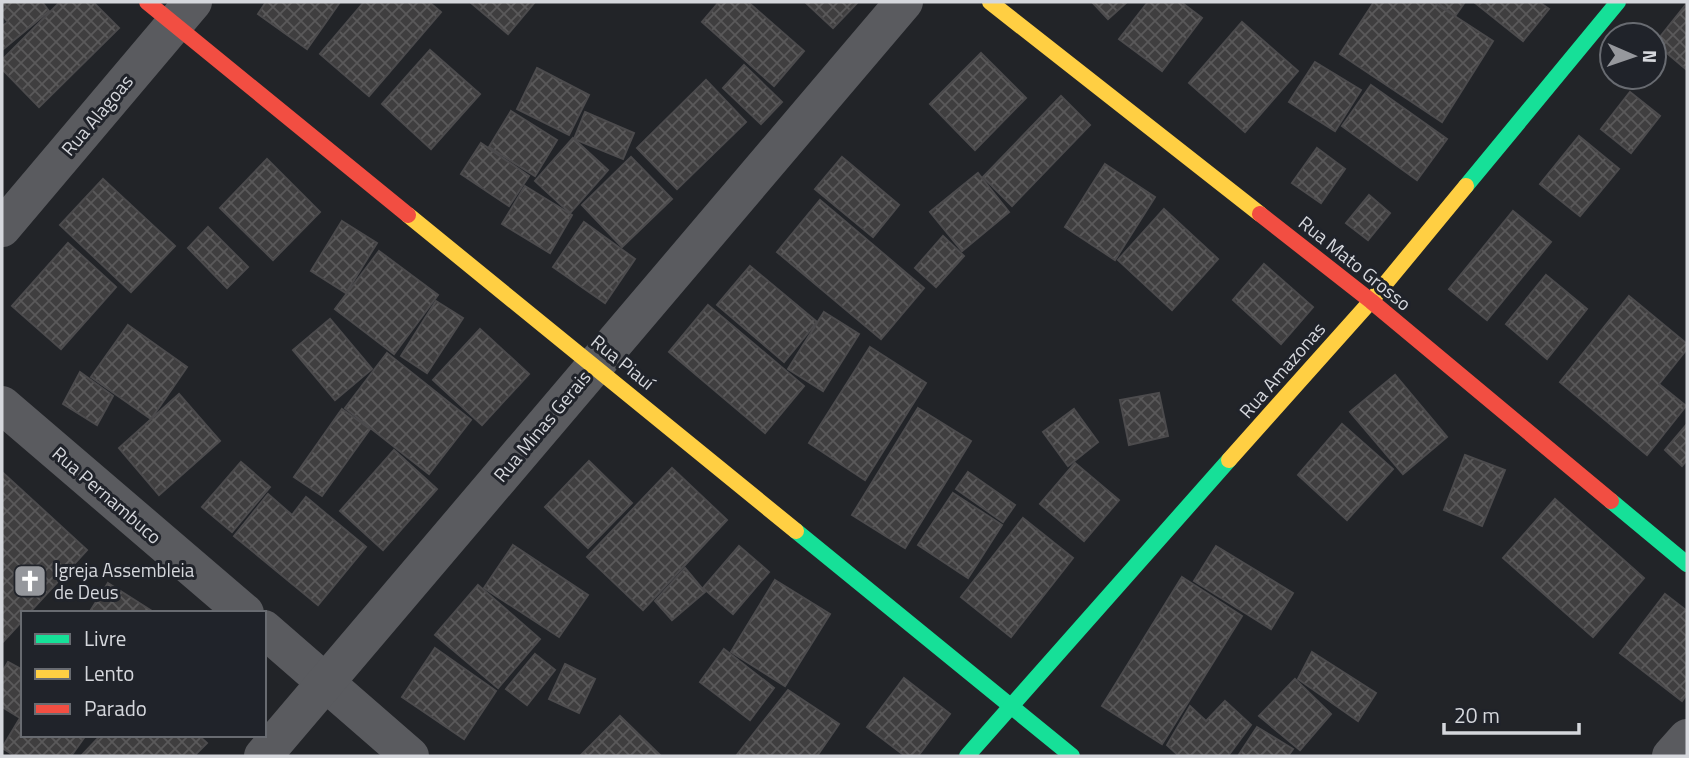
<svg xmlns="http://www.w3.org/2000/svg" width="1689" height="758" font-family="'Titillium Web',sans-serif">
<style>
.building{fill:url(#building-cross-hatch);stroke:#4c4b4d;stroke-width:2}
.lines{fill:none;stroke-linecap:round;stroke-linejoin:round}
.street{stroke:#5a5b5f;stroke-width:38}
.fast{stroke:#16e098;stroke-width:16}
.slow{stroke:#ffcf43;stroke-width:16}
.jam{stroke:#f24e42;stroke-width:16}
.labels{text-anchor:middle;stroke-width:6;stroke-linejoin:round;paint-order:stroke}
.street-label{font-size:19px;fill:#d5d7dc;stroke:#20232a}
.poi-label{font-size:19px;fill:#d5d7dc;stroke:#20232a;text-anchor:start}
</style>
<defs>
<pattern id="building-cross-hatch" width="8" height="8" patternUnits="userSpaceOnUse" patternTransform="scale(1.75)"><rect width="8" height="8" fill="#3f3e3f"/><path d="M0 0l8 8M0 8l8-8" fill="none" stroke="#5a595a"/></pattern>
</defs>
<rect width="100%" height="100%" fill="#222428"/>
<!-- building -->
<g class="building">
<polygon points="2,2 42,2 49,11 2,50 2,26 8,22 2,15"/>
<polygon points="60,2 93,2 119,28 39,107 2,69 2,60"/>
<polygon points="266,2 340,2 307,49 258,14"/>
<polygon points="364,2 429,2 441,12 369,96 320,54"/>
<polygon points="470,2 535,2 508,34"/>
<polygon points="719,2 748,2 804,51 774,86 702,22"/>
<polygon points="805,2 858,2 833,28"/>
<polygon points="1092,2 1127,2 1108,19"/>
<polygon points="1148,2 1181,2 1202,18 1162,71 1119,39"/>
<polygon points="1374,2 1433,2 1493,41 1442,122 1340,54"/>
<polygon points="1437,2 1465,2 1455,16"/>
<polygon points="1474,2 1539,2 1549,9 1523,41"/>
<polygon points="1687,3 1687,70 1655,43"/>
<polygon points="1242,22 1298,71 1245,132 1189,83"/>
<polygon points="430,50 480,94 431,149 382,104"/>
<polygon points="981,53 1026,98 975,150 930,104"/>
<polygon points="1315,62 1361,90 1335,131 1289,102"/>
<polygon points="744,65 782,102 761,124 723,88"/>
<polygon points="537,68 589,95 569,135 517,109"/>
<polygon points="706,80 746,122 677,189 637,148"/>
<polygon points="1371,85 1447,139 1417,180 1342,126"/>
<polygon points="1630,92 1660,116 1631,153 1601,129"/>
<polygon points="1061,96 1090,125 1012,206 983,177"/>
<polygon points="511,111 557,140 535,176 489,147"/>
<polygon points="585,112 634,133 623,159 574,139"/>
<polygon points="1579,136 1619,169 1580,216 1540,184"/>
<polygon points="573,138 608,170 570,213 535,181"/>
<polygon points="481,143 529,176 509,206 461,174"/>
<polygon points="1317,148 1345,169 1321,203 1292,183"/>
<polygon points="631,157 672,199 622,247 582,205"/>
<polygon points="842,157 899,205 873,237 815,189"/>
<polygon points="267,159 320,212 273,260 220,208"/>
<polygon points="1105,164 1155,197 1115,260 1065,227"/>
<polygon points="978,173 1009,212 962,251 930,212"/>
<polygon points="103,179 175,246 131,292 60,225"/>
<polygon points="525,186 572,215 550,253 502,224"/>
<polygon points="1369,195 1390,213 1368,240 1346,223"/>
<polygon points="820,200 924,288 881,339 777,252"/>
<polygon points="1164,209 1218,259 1172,310 1118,260"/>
<polygon points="1513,211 1551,242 1487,320 1449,289"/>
<polygon points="342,221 377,243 346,293 311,271"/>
<polygon points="584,222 635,259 605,303 553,267"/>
<polygon points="208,227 248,267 227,288 188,248"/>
<polygon points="943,236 964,256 936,287 915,268"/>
<polygon points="68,243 116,287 61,349 12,306"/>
<polygon points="379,251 438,295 394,354 335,309"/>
<polygon points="1264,264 1313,307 1281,344 1233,300"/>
<polygon points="750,266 817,322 784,362 717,305"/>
<polygon points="1546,275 1587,309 1547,359 1506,324"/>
<polygon points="1629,296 1687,344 1687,349 1659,384 1686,406 1647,455 1560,382"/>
<polygon points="436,301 463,318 427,373 401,356"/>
<polygon points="708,305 804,386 765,433 669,352"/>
<polygon points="824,312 859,334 823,391 788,369"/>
<polygon points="330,319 372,369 335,400 293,350"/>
<polygon points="128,325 187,367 151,419 91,377"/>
<polygon points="480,329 529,374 482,425 433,380"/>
<polygon points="870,347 926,383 865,480 809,443"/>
<polygon points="387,353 471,420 429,474 345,408"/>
<polygon points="80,372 113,396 97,425 63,404"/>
<polygon points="1395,375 1447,437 1403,474 1350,412"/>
<polygon points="1159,393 1168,436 1129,445 1120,400"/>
<polygon points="179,394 220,441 159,495 119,448"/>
<polygon points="918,408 971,441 905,548 852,515"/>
<polygon points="342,409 370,429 322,496 294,477"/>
<polygon points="1074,409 1098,442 1068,466 1043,432"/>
<polygon points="1342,424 1393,469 1347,520 1298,475"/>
<polygon points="1687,424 1687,460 1682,466 1665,450"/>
<polygon points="394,450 437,489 383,550 340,511"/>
<polygon points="1465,455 1505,470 1482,526 1444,510"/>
<polygon points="589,461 632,503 588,548 545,507"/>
<polygon points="241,462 270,487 232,532 202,507"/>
<polygon points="1075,463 1119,500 1084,541 1040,504"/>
<polygon points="672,468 727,520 643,610 587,557"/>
<polygon points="2,472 87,550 29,613 23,613 23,620 2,643"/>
<polygon points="968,472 1015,505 1003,522 956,489"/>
<polygon points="953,493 1002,525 968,578 918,545"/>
<polygon points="268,494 292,515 306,497 366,547 318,605 234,536"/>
<polygon points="1555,499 1644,578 1593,637 1503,558"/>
<polygon points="1023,518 1073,558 1011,637 961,597"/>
<polygon points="513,545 588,595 559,637 484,588"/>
<polygon points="739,546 769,572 733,614 703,588"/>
<polygon points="1216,546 1293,593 1271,629 1194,581"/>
<polygon points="685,568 705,592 672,620 655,601"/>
<polygon points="1182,577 1242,616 1162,744 1102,706"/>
<polygon points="775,580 830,614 785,686 731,652"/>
<polygon points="108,583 155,613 89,613"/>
<polygon points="478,585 540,639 498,688 435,635"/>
<polygon points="1665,594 1687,611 1687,694 1682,701 1620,653"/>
<polygon points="435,648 496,691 464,739 402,697"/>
<polygon points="724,649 774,688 750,720 700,682"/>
<polygon points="1312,652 1376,693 1358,721 1298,679"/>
<polygon points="535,654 555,670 527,705 506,689"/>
<polygon points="8,662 23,670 23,735 86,735 71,756 15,756 2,748 20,718 2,707 2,672"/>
<polygon points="565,664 595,679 579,713 549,699"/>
<polygon points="904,678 950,714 918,756 905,756 867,727"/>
<polygon points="1295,679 1331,714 1300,750 1259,716"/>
<polygon points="788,690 839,724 817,756 736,756"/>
<polygon points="1225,701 1251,725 1228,756 1179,756 1167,745 1190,706 1206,721"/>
<polygon points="620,716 661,756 580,756"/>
<polygon points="1257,727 1293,749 1288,756 1238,756"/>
<polygon points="101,735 198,735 207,743 194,756 81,756"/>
</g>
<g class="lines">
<!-- street -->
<g class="street">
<polyline points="2,228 193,2"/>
<polyline points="2,405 245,613"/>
<polyline points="264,629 410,756"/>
<polyline points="263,756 904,2"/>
<polyline points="1671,756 1687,738"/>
</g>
<!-- fast -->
<g class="fast">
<polyline points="1466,186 1618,2"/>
<polyline points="1611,501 1687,564"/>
<polyline points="796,531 1072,756"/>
<polyline points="967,756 1229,460"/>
</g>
<!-- slow -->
<g class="slow">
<polyline points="990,2 1260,214"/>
<polyline points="408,215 796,531"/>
<polyline points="1229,460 1371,301 1466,186"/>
</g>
<!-- jam -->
<g class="jam">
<polyline points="147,2 408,215"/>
<polyline points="1260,214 1371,301 1611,501"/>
</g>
</g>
<!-- icons -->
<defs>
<symbol id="church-square" viewBox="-11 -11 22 22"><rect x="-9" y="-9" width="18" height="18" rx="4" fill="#96989d" stroke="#20232a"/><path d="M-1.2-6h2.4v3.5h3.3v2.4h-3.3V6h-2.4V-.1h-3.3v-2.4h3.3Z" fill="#fff"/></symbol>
</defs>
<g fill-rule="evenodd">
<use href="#church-square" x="11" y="562" width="38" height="38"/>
</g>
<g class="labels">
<!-- street labels -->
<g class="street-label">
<text transform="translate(97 115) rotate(-50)" y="7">Rua Alagoas</text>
<text transform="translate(1355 263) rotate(39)" y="7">Rua Mato Grosso</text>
<text transform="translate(623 362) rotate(39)" y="7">Rua Piauí</text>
<text transform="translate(1282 370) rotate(-49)" y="7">Rua Amazonas</text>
<text transform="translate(542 426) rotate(-50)" y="7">Rua Minas Gerais</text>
<text transform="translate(107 495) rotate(41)" y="7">Rua Pernambuco</text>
</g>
<!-- poi labels -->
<g class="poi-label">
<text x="54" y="577">Igreja Assembleia<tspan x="54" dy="22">de Deus</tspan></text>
</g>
</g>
<!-- border -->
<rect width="1689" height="758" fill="none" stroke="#d5d7dc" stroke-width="7"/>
<!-- legend -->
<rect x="21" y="611" width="245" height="126" fill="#20232a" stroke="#686b71" stroke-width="2"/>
<rect x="35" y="634" width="35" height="10" fill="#16e098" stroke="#686b71" stroke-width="2"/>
<text x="84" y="646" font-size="21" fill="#d5d7dc">Livre</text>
<rect x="35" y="669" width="35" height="10" fill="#ffcf43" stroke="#686b71" stroke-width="2"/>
<text x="84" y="681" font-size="21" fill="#d5d7dc">Lento</text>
<rect x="35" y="704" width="35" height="10" fill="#f24e42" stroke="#686b71" stroke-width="2"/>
<text x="84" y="716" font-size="21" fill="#d5d7dc">Parado</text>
<!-- north arrow -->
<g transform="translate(1633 56) rotate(92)"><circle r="33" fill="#20232a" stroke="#686b71" stroke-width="2"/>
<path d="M0-5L12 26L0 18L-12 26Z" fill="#96989d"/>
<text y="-10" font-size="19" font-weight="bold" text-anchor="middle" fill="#d5d7dc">N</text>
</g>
<!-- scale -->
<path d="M1444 723v10h135v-10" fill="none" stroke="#d5d7dc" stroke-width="3.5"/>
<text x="1454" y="723" font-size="21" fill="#d5d7dc" stroke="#20232a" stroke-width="5" paint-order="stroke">20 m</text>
</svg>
